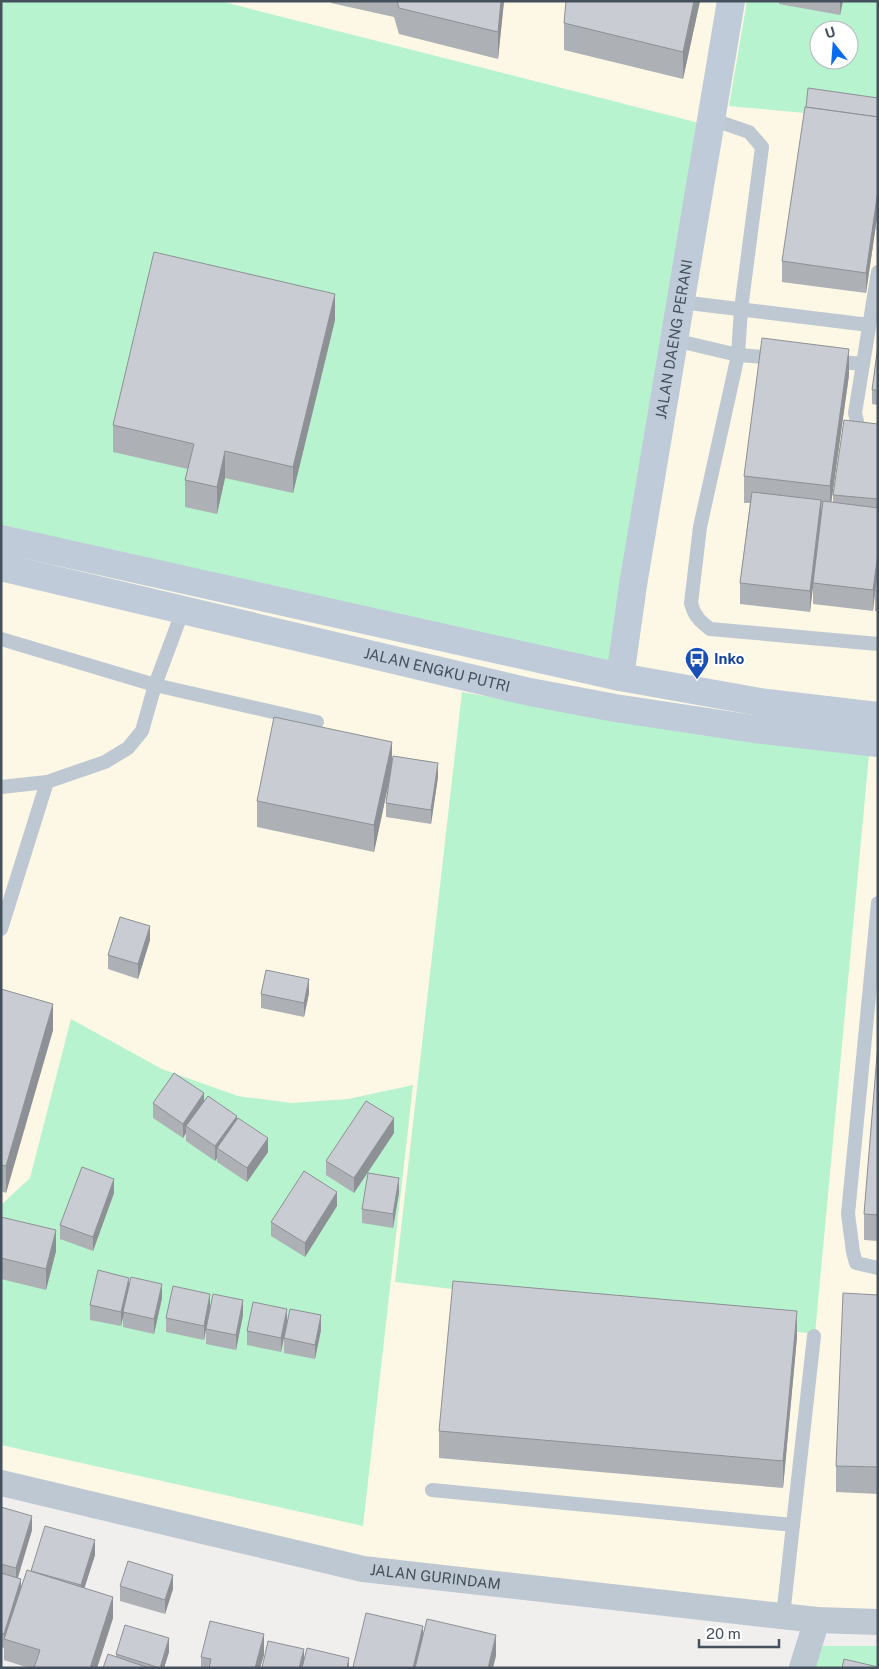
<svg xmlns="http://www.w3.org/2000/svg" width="879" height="1669" font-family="'Public Sans',sans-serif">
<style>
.commercial{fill:#fdf7e5;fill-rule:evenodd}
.green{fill:#b8f3cf;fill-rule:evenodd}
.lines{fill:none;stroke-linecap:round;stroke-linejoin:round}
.lane{stroke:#bdc8d2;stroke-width:14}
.street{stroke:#bdc8d2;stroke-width:26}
.secondary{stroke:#bfcbd9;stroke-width:28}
.wall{fill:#adb0b5}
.shaded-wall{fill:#8d9094}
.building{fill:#c9cdd3;stroke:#8d9094}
.labels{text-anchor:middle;stroke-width:4.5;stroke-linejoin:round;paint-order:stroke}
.street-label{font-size:15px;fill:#44515d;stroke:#fff}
.transit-label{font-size:15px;font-weight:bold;fill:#164399;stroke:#fff;text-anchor:start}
</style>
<rect width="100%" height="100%" fill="#f1eeee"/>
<!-- commercial -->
<path class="commercial" d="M1 1H878V1622L363 1569 1 1483ZM819 30H849V60H819Z"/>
<!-- green -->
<g class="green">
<polygon points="1,1 220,1 703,124 609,663 1,530"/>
<path d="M747 1H878V120L729 106ZM819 30H849V60H819Z"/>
<polygon points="462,692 664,728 869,755 815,1334 395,1282"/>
<polygon points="71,1019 162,1069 238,1096 291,1103 348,1099 413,1085 363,1526 1,1445 1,1205 30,1178"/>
<polygon points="817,1646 878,1646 878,1668 811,1668"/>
</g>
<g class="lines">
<!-- lane -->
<g class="lane">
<path d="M711 119 749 132 762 147 741 309 738 355 700 527 691 603C694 616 700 621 710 629L878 644"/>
<polyline points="878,272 855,413 858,426 864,435 878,436"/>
<polyline points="681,302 869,325"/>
<polyline points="674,340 738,355 777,358"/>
<polyline points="831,361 863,364"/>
<polyline points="1,639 155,685 317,722"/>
<polyline points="1,787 47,782 105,762 128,748 142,731 155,685 183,610"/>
<polyline points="878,903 848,1214 853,1252 856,1263 878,1268"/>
<polyline points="1,929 47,782"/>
<polyline points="432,1490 793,1525 783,1616"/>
<polyline points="793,1525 814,1336"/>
</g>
<!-- street -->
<g class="street">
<path id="s1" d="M1 1483 363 1569 817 1620 878 1622"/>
<polyline points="802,1668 817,1620"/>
</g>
<!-- secondary -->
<g class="secondary">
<polyline points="1,539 620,677 760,702 878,716"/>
<path id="s2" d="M1 567 530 692 615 708 754 729 878 743"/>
<path id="s3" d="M620 677 633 585 731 1"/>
</g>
</g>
<!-- wall -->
<g class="wall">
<polygon points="331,1 504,1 498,59 399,34 394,17 331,3"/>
<polygon points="566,1 700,1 683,79 564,50 564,23"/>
<polygon points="779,1 843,1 840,15 779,4"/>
<polygon points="878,98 878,211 866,293 782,282 782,261"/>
<polygon points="335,320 293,493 225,478 217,514 185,507 185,480 188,469 113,452 113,425"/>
<polygon points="878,345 878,405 872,404 872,390"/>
<polygon points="849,375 831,502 833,503 833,495 878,424 878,612 875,611 875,595 873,611 813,604 813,583 810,612 740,604 740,583 750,503 744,503 744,476"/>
<polygon points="392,762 438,777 431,824 386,817 386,803 389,781 374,852 257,827 257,801"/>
<polygon points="150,940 138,979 108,969 108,955"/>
<polygon points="1,989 53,1030 6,1193 1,1191"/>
<polygon points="309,993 304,1017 261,1008 261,994"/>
<polygon points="878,1043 878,1241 864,1240 864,1214"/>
<polygon points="204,1101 237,1120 268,1152 247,1182 217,1162 217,1158 215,1161 186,1141 186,1133 183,1138 153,1118 153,1103"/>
<polygon points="394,1133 354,1193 326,1175 326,1161"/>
<polygon points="114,1193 93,1251 60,1239 60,1225"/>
<polygon points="399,1193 393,1228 362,1223 362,1209"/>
<polygon points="337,1206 305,1257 271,1236 271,1222"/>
<polygon points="1,1217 56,1251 46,1290 1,1279"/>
<polygon points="129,1290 162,1298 154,1334 123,1327 123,1315 121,1326 90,1320 90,1305"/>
<polygon points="878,1295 878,1494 836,1492 836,1466"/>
<polygon points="210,1308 204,1340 166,1332 166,1318"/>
<polygon points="243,1315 236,1350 206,1344 206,1329"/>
<polygon points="287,1323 281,1352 247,1345 247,1331"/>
<polygon points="321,1330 315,1359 284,1353 284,1338"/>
<polygon points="797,1337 783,1488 439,1458 439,1431"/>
<polygon points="1,1507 32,1530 18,1578 21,1589 31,1571 95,1555 84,1588 113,1618 97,1668 29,1668 4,1660 4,1648 1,1647"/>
<polygon points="120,1586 173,1589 165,1614 120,1601"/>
<polygon points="169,1652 164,1668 103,1668 116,1657 116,1654"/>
<polygon points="264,1655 260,1668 201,1668 201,1657"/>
</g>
<!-- shaded-wall -->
<g class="shaded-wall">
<polygon points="501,1 504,1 498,59 498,32"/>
<polygon points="694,1 700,1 683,79 683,52"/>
<polygon points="840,1 843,1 840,15"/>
<polygon points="878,190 878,211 866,293 866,273"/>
<polygon points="335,294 335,320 293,493 293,467"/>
<polygon points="849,349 849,375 830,512 830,486"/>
<polygon points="225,451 225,478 217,514 217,487"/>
<polygon points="821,500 821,521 810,612 810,591"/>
<polygon points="878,553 878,574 875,590 873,611 873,590"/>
<polygon points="392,742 392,768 374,852 374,825"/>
<polygon points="438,763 438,777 431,824 431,810"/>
<polygon points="150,926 150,940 138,979 138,964"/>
<polygon points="309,979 309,993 304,1017 304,1003"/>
<polygon points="53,1004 53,1030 6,1193 6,1166"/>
<polygon points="204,1093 204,1107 186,1126 186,1133 183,1138 183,1124"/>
<polygon points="237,1116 237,1130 217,1148 217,1158 215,1161 215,1146"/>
<polygon points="394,1118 394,1133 354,1193 354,1178"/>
<polygon points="268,1138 268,1152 247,1182 247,1168"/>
<polygon points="399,1178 399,1193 393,1228 393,1214"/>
<polygon points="114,1179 114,1193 93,1251 93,1237"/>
<polygon points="337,1192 337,1206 305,1257 305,1243"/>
<polygon points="56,1230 56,1251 46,1290 46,1269"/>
<polygon points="129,1278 129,1292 121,1326 121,1312"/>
<polygon points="162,1284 162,1298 154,1334 154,1319"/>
<polygon points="210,1294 210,1308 204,1340 204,1326"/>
<polygon points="243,1300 243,1315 236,1350 236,1335"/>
<polygon points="287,1309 287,1323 281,1352 281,1338"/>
<polygon points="797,1311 797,1337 783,1488 783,1461"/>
<polygon points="321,1315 321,1330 315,1359 315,1345"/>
<polygon points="32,1516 32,1530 16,1583 16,1568"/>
<polygon points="95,1540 95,1555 81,1599 81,1585"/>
<polygon points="173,1575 173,1589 165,1614 165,1600"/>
<polygon points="21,1579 21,1593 4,1639 4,1634"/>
<polygon points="113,1597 113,1618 97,1668 90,1668"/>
<polygon points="423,1626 423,1647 418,1668 413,1668"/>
<polygon points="264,1634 264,1655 260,1668 255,1668"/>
<polygon points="496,1635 496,1656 493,1668 488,1668"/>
<polygon points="169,1638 169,1652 164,1668 160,1668"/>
<polygon points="304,1649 304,1663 303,1668 299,1668"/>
<polygon points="349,1658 349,1668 347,1668"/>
</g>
<!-- building -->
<g class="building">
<polygon points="397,1 501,1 498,32 399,8"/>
<polygon points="566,1 694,1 683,52 564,23"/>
<polygon points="808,88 878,98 878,117 806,107"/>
<polygon points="805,107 878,117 878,190 866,273 782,261"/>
<polygon points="154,252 335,294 293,467 225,451 217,487 185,480 194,444 113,425"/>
<polygon points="762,338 849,349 830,486 744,476"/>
<polygon points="878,345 878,390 872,390"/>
<polygon points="844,420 878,424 878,499 833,495"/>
<polygon points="752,492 821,500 810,591 740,583"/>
<polygon points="823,501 878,508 878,553 873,590 813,583"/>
<polygon points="878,568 878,591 875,590"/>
<polygon points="274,717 392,742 374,825 257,801"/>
<polygon points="393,756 438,763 431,810 386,803"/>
<polygon points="120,917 150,926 138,964 108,955"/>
<polygon points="266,970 309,979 304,1003 261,994"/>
<polygon points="1,989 53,1004 6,1166 1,1165"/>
<polygon points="878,1043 878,1215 864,1214"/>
<polygon points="174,1073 204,1093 183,1124 153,1103"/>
<polygon points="208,1096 237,1116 215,1146 186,1126"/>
<polygon points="366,1101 394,1118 354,1178 326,1161"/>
<polygon points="238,1118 268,1138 247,1168 217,1148"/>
<polygon points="82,1167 114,1179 93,1237 60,1225"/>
<polygon points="304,1171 337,1192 305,1243 271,1222"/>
<polygon points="368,1173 399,1178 393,1214 362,1209"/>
<polygon points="1,1217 56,1230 46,1269 1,1258"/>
<polygon points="98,1270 129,1278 121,1312 90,1305"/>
<polygon points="131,1277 162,1284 154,1319 123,1312"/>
<polygon points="453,1281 797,1311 783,1461 439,1431"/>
<polygon points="173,1286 210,1294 204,1326 166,1318"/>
<polygon points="843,1293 878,1295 878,1467 836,1466"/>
<polygon points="213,1294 243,1300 236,1335 206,1329"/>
<polygon points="253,1302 287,1309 281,1338 247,1331"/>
<polygon points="290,1309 321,1315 315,1345 284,1338"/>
<polygon points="1,1507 32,1516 16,1568 1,1564"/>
<polygon points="45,1526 95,1540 81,1585 31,1571"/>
<polygon points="128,1561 173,1575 165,1600 120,1586"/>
<polygon points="27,1570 113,1597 90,1668 34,1668 40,1650 4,1639"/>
<polygon points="1,1573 21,1579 4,1634 1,1633"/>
<polygon points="366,1613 423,1626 413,1668 357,1668 353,1667"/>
<polygon points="427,1619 496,1635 488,1668 415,1668"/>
<polygon points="210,1621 264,1634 255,1668 209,1668 211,1659 201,1657"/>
<polygon points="125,1625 169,1638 160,1668 116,1654"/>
<polygon points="268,1641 304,1649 299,1668 262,1668"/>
<polygon points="307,1648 349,1658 347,1668 302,1668"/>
<polygon points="108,1654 149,1668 103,1668"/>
<polygon points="844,1659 878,1667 878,1668 842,1668"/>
</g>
<!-- icons -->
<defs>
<symbol id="bus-pin" viewBox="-11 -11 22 30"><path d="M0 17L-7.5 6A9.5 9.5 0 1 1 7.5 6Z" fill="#1a4fb4" stroke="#fff"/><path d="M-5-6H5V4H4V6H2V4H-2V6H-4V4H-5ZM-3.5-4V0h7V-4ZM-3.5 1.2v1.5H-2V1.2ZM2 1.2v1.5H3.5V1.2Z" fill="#fff"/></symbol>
</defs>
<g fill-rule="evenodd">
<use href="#bus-pin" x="683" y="645" width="28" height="38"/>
</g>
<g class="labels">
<!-- street labels -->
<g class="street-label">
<text dy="5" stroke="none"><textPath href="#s3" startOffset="342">JALAN DAENG PERANI</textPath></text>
<text dy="5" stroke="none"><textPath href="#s2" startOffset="448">JALAN ENGKU PUTRI</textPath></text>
<text dy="5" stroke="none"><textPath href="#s1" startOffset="445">JALAN GURINDAM</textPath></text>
</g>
<!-- transit labels -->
<g class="transit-label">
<text x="714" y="664">Inko</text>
</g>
</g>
<!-- border -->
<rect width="879" height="1669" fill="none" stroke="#44515d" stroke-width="5"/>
<!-- north arrow -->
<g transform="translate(834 45) rotate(343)"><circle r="24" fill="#ffffff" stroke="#b4b9be"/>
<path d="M0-4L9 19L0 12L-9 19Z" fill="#096af0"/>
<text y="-8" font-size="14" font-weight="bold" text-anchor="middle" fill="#44515d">U</text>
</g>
<!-- scale -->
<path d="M699 1639v8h80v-8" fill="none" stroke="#44515d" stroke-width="2.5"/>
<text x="706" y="1639" font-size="15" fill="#44515d" stroke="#ffffff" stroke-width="4" paint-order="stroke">20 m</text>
</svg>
